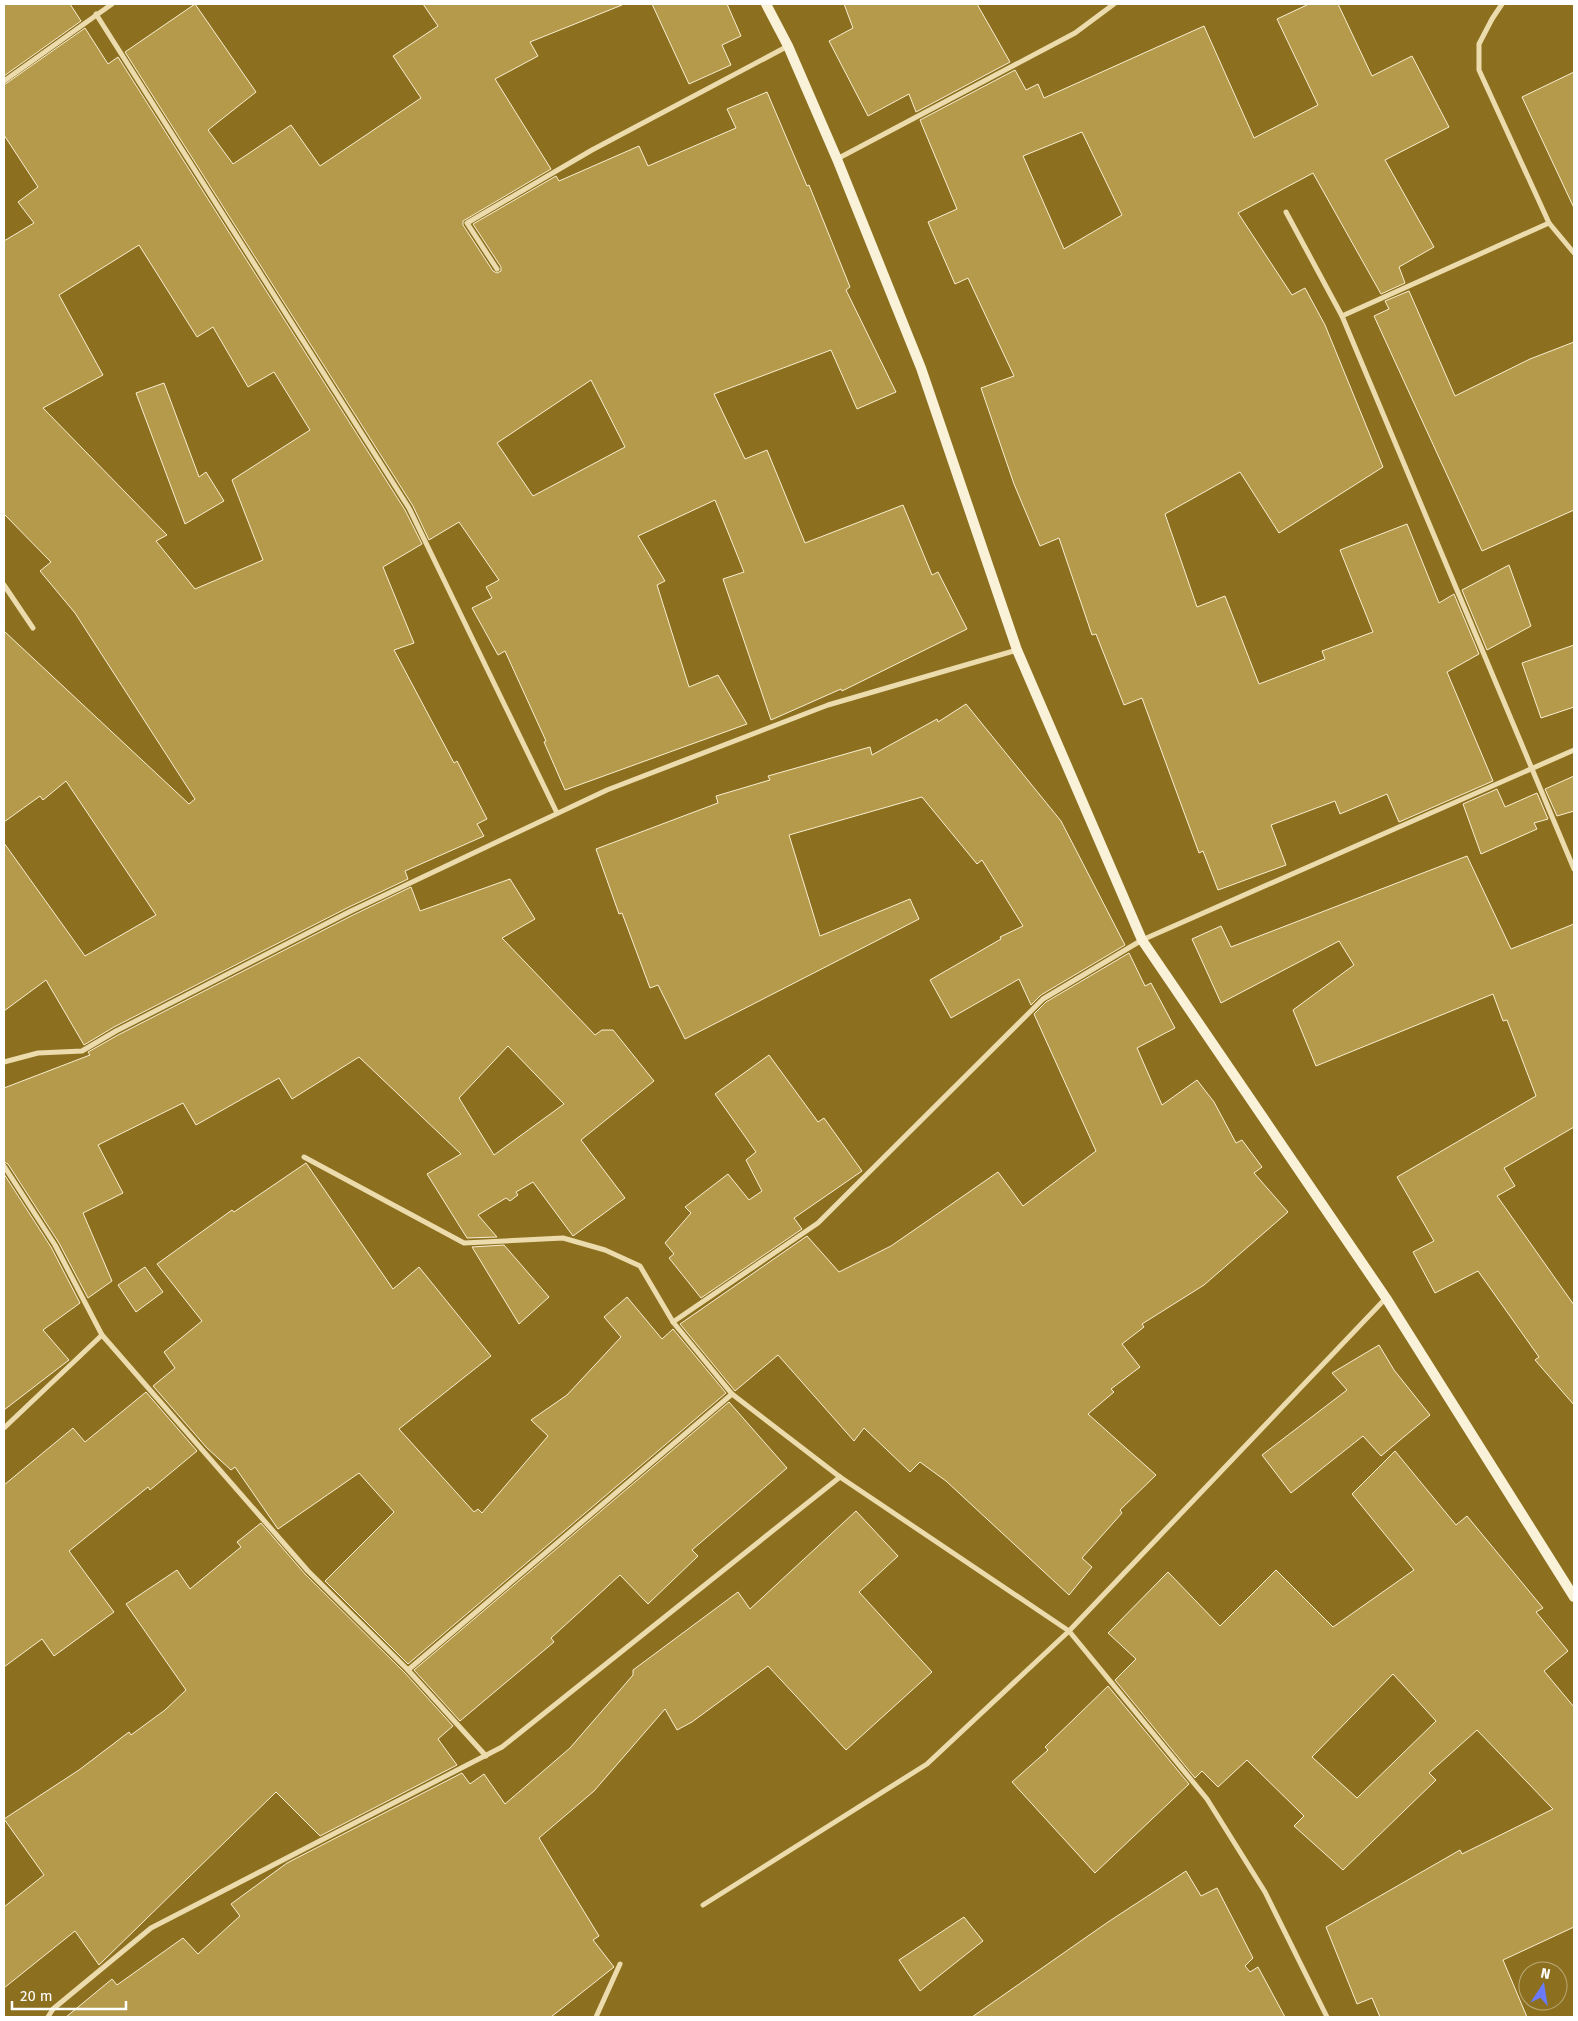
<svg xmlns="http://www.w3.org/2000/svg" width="1578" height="2021" font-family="'Fira Sans',sans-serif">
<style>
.building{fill:#b59a4b;stroke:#f9eed1;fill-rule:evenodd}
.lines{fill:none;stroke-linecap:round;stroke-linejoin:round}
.street{stroke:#ecdbac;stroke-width:5}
.secondary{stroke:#f9f1d8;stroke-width:10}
</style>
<rect width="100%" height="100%" fill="#8c701f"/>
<!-- building -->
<g class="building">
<polygon points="4,4 70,4 81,21 4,76"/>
<path d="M195 4 256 92 208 130 233 164 291 125 320 166 421 98 393 56 438 26 423 4H621L622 5 530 42 538 56 495 79 551 169 463 221V225L493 271 497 273 501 271V267L473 224 556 176 559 181 639 146 648 166 736 128 727 109 767 92 807 186 809 185 850 287 846 290 896 392 857 409 831 350 714 394 745 459 767 450 805 543 903 505 932 575 938 572 967 629 842 691 841 689 771 720 723 579 744 572 715 500 638 536 665 581 657 585 689 687 718 675 747 724 565 790 544 742 546 741 505 651 498 655 472 608 492 598 486 587 499 580 459 522 429 540 413 506 125 52ZM591 380 625 447 533 496 497 443Z"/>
<polygon points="652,4 727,4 741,36 722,45 731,65 689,84"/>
<polygon points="844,4 977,4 1010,62 916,112 909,94 868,116 829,41 853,28"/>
<path d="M1309 4H1338L1372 76 1412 56 1449 127 1385 160 1434 247 1399 267 1405 283 1381 294 1313 173 1238 213 1292 295 1305 288 1325 325 1383 467 1279 533 1240 472 1165 514 1197 607 1225 596 1259 684 1325 659 1322 651 1373 632 1340 550 1407 524 1439 603 1454 594 1479 654 1447 672 1493 781 1399 822 1387 794 1340 814 1335 801 1271 825 1286 865 1218 890 1203 851 1199 853 1142 698 1124 705 1096 634 1092 635 1059 538 1040 546 1014 484 981 388 1014 376 968 278 955 284 928 222 957 209 920 120 1015 70 1026 90 1038 84 1044 98 1204 26 1254 138 1318 105 1277 19ZM1082 132 1122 215 1064 249 1023 156Z"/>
<path d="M85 28 108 64 118 57 405 510 422 544 383 567 414 643 394 650 454 763 457 761 487 819 477 824 484 836 405 871 408 879 349 907 114 1027 84 1045 46 980 4 1011V843L85 956 156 915 66 781 43 800 40 796 4 822V631L189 804 195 799 75 613 40 571 51 562 4 514V241L34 223 18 202 38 187 4 135V85ZM139 245 197 337 213 327 248 387 274 372 310 430 232 480 263 560 195 589 156 541 167 535 43 408 103 375 59 295Z"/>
<polygon points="1574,72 1574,208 1522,97"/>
<polygon points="1409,291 1455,396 1530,359 1574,342 1574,510 1482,551 1374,316 1389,309 1385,301"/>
<polygon points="164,383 199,477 206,472 224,501 185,524 136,393"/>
<polygon points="1509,565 1531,626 1487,650 1462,590"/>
<polygon points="1574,645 1574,707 1541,718 1522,663"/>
<polygon points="966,704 1061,821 1125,945 1041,995 1031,1005 1019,979 951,1018 930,980 1001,939 1000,937 1023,926 982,860 977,864 922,797 789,835 820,936 910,899 919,919 685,1039 658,985 650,988 622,913 619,914 596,849 718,803 716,796 770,780 768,776 870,747 872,755 937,719 938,722"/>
<polygon points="1574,776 1574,811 1557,816 1545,789"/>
<polygon points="1497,789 1505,807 1537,793 1548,819 1534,823 1537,829 1481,854 1463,804"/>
<polygon points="1467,856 1511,949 1574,924 1574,1127 1504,1168 1515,1186 1497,1196 1574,1305 1574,1405 1535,1360 1539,1357 1478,1271 1435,1293 1413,1252 1434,1241 1397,1177 1536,1096 1507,1020 1503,1021 1493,994 1316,1066 1293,1010 1354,965 1339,941 1221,1003 1192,939 1221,926 1231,947"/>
<path d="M510 879 535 919 502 938 595 1035 602 1030H613L654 1081 581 1140 625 1198 573 1236 533 1182 516 1192 518 1195 510 1201 506 1198 478 1215 497 1237 467 1238 427 1174 461 1154 359 1057 292 1099 279 1078 196 1125 183 1103 98 1145 123 1193 83 1213 112 1281 88 1298 59 1243 8 1164 4 1162V1088L90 1055 88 1052 118 1035 353 915 411 887 420 911ZM508 1046 564 1104 494 1155 459 1098Z"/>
<polygon points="1129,953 1145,986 1151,983 1175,1028 1137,1048 1162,1105 1197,1080 1214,1102 1236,1143 1242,1140 1262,1167 1254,1173 1288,1212 1204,1285 1142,1324 1144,1327 1122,1344 1140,1367 1111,1389 1114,1392 1088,1414 1156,1475 1120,1510 1122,1513 1082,1558 1092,1567 1069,1595 946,1481 920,1462 910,1472 864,1428 854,1441 778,1355 735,1391 680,1324 807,1236 839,1272 891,1246 998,1172 1023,1206 1096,1151 1034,1014 1046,1002"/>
<polygon points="769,1055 818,1122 824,1118 862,1171 794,1218 802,1229 701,1298 669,1258 674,1254 665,1243 691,1213 685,1207 728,1174 749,1200 762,1191 746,1160 756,1152 715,1094"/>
<polygon points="306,1163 393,1289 419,1267 491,1356 399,1429 474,1512 478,1509 482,1513 548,1436 531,1420 567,1395 621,1337 604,1317 627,1297 662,1339 673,1329 726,1393 408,1664 325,1581 394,1512 359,1473 278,1529 235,1467 231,1470 207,1448 153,1386 175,1368 164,1352 202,1321 157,1264 232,1210 234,1212"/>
<polygon points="4,1174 51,1247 80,1303 43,1330 69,1360 4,1410"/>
<polygon points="504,1245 549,1297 519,1324 472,1247"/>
<polygon points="145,1267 163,1292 136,1312 118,1285"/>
<polygon points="1379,1345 1394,1370 1430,1415 1381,1456 1363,1436 1291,1493 1262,1455 1347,1390 1332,1373"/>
<polygon points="146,1392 197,1451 150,1490 148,1487 69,1551 114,1612 54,1656 42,1639 4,1667 4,1485 73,1428 85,1442"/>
<polygon points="729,1402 787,1468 692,1550 698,1556 648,1604 620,1575 551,1638 554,1642 460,1721 414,1670"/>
<path d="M1395 1451 1456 1525 1467 1516 1543 1608 1536 1612 1568 1651 1544 1671 1574 1707V1927L1503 1960 1527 2017H1380L1372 1998 1357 2004 1326 1927 1460 1850 1462 1854 1553 1809 1477 1730 1429 1773 1436 1780 1343 1870 1294 1826 1304 1816 1247 1760 1218 1787 1202 1771 1195 1778 1115 1680 1136 1659 1108 1633 1168 1572 1220 1626 1276 1570 1333 1627 1414 1570 1352 1494ZM1393 1674 1436 1721 1357 1798 1312 1757Z"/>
<polygon points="856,1511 898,1556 859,1592 932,1672 846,1750 768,1666 692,1722 677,1730 665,1709 594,1791 539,1838 599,1936 593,1940 614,1967 551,2017 66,2017 112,1979 117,1985 183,1938 198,1954 240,1916 231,1904 287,1863 462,1773 470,1784 484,1774 505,1804 570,1748 633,1675 633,1670 738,1592 750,1609"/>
<polygon points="261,1523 305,1574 405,1673 453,1726 438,1739 457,1765 320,1836 276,1792 99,1965 75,1931 4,1988 4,1907 44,1875 4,1819 79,1770 129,1732 131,1735 165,1710 186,1690 126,1604 177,1570 190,1589 241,1547 237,1542"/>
<polygon points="1108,1686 1189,1784 1095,1873 1012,1782 1048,1750 1045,1747"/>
<polygon points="1186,1871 1201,1896 1217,1888 1253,1958 1245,1966 1250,1972 1258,1967 1285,2017 972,2017 1108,1922"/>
<polygon points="964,1917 983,1941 920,1991 899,1960"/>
</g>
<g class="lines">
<!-- street -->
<g class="street">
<polyline points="1502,4 1492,19 1479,44 1479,70 1549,223 1574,253"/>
<polyline points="96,14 409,508 557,813"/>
<polyline points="4,81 112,4"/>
<polyline points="837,159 1075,33 1114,4"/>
<polyline points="1286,212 1342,316 1574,869"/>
<polyline points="497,269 467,223 592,150 788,46"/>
<polyline points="1342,316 1549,223"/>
<polyline points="4,585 33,628"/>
<polyline points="4,1062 38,1053 82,1051 116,1031 351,911 607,790 828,705 1017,650"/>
<polyline points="304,1157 464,1243 563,1238 605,1250 640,1266 673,1322 732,1394 840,1477 1069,1631 1207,1799 1265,1892 1327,2017"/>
<polyline points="4,1166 55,1245 102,1335 308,1571 408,1670 486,1756"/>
<polyline points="673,1322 818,1223 1043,999 1142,940 1574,750"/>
<polyline points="4,1428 102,1335"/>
<polyline points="408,1670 732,1394"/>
<polyline points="703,1905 927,1764 1069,1631 1386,1298"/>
<polyline points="48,2017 53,2009 151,1928 502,1747 840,1477"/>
<polyline points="596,2017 620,1964"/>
</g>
<!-- secondary -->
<polyline class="secondary" points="766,4 788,46 837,159 921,368 1017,650 1142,940 1386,1298 1574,1597"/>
</g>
<!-- border -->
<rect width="1578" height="2021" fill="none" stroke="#ffffff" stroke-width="10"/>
<!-- north arrow -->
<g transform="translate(1543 1986) rotate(12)"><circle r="24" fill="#8c701f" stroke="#baa979"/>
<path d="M0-4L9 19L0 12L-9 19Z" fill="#6b7afa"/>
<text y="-8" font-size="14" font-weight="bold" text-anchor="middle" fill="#ffffff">N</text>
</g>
<!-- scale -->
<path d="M12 2001v8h114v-8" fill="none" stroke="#ffffff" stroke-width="2.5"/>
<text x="20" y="2001" font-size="15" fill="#ffffff" stroke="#8c701f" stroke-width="4" paint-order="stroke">20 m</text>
</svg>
